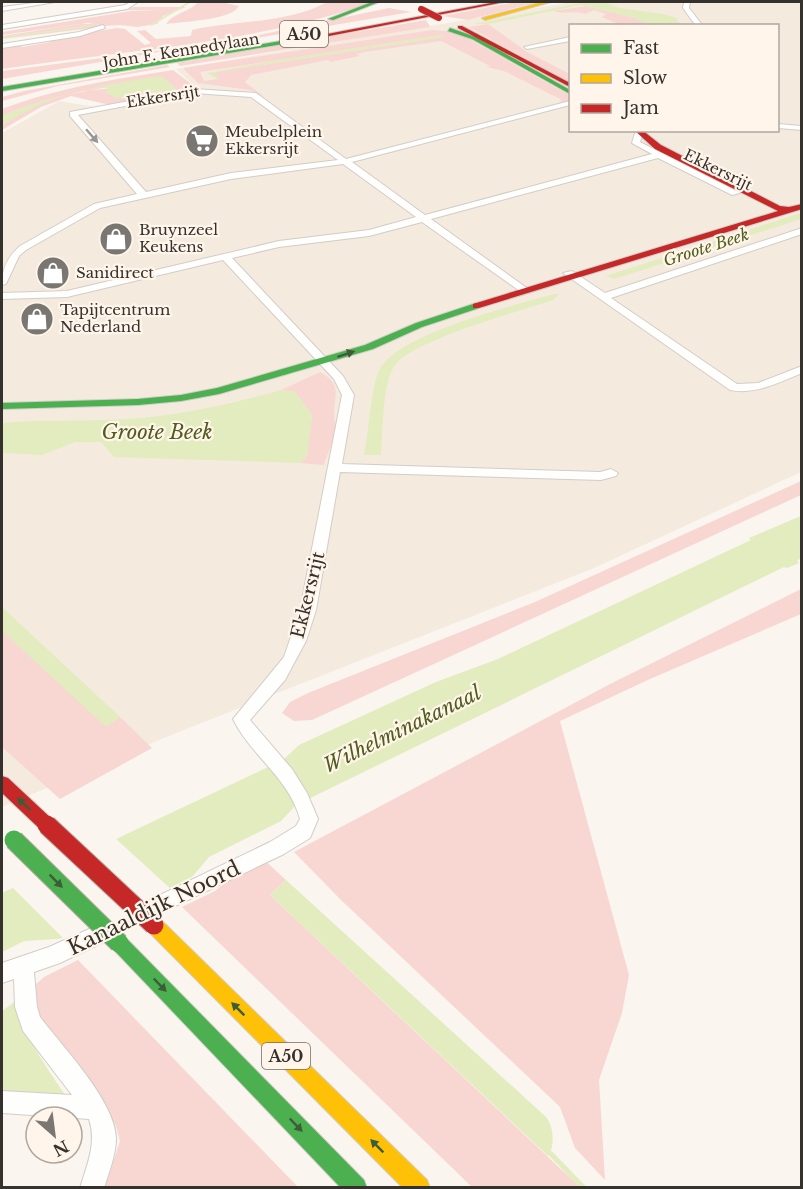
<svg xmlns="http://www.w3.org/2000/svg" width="803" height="1189" font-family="'Libre Baskerville',serif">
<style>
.built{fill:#f5eade;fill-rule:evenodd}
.green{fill:#f8d7d2;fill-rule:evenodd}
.water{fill:#e2ecbf}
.pier{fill:#faf5ef}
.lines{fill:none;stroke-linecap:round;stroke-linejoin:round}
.stream-far1{stroke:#e2ecbf;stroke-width:1.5}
.stream{stroke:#e2ecbf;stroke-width:5}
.street-casing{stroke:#d1cdc8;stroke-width:2}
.fast-casing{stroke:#d1cdc8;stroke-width:2}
.slow-casing{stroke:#d1cdc8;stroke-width:2}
.jam-casing{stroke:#d1cdc8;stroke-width:2}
.street{fill:#fefefd;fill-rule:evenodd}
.fast{fill:#4caf50;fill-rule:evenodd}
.slow{fill:#ffc107;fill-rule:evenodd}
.jam{fill:#c62828;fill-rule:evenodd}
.fast-bridge-casing{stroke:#b6aba3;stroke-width:21;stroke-linecap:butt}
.jam-bridge-far1-casing{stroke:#b6aba3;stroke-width:7;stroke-linecap:butt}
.jam-bridge-casing{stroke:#b6aba3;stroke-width:21;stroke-linecap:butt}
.fast-bridge{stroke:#4caf50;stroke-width:19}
.jam-bridge-far1{stroke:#c62828;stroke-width:6}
.jam-bridge{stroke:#c62828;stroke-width:19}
.oneway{fill:#9a9895}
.oneway2{fill:#3d5d39}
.labels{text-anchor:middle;stroke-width:4.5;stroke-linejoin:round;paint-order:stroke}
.far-street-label{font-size:15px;fill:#35312d;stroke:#fff5ea}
.far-poi-label{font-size:15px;fill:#35312d;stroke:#fff5ea;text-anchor:start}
.shield{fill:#fff5ea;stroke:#726c66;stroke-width:1.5}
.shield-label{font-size:16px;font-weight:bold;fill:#35312d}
.far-water-label{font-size:16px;font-style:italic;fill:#505d1c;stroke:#fff5ea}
.street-label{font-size:18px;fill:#35312d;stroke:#fff5ea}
.water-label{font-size:20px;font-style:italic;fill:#505d1c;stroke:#fff5ea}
.near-street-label{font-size:21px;fill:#35312d;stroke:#fff5ea}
</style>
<rect width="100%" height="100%" fill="#faf5ef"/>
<!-- built -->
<path class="built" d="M572 2H801V472L594 568 166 737 2 807V133L59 101 101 108 201 87 191 83 176 69ZM570 26H778V130H570Z"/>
<!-- green -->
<g class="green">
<path d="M198 2H221L239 6C232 20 182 22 166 24 175 12 190 12 198 2Z"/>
<path d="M327 2H373C254 44 125 50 2 69V48L20 44 22 47 51 42 49 39 117 28 125 29 145 45 151 43 137 31 145 30 156 39 191 36 192 30C236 20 287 24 327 2Z"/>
<polygon points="515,2 539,2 468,20 443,16"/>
<path d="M586 6 635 18 651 25H620L602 17 606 14 594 10 585 14C573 10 564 15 553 11Z"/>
<polygon points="134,7 186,7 163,16 157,24 137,27 120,25 105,26 88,23 2,35 2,32 131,11 160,11 129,10 2,30 2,28"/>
<polygon points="389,8 411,12 186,50"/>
<polygon points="426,20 430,27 180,66 177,63"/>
<polygon points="80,24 96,24 100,27 2,39 2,36"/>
<polygon points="488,24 527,52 570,74 570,83 469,27"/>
<path d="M432 30 456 32 569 95 570 101 564 103 559 101 562 100 504 71 487 67 490 66 441 41 365 52 357 54 360 56 331 62 328 60 251 75 245 82 264 97 250 90 198 83 183 68ZM441 35 443 37 216 72 214 74 217 79 204 81 200 72Z"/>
<polygon points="187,47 2,79 2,71"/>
<polygon points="167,65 170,67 58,86 2,101 2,97 24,91"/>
<path d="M173 70 190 83 202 88 110 105 71 96 41 107 2 130V125L42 101 84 91 111 88 122 98 176 89 155 77C102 90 54 93 2 116V109C57 88 115 79 173 70Z"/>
<path d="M320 372C342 384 335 395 334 413 334 420 336 426 335 433 333 443 327 454 324 465L299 463 305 459 307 455 312 415 295 392 281 390Z"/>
<polygon points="801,481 801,495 312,720 294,721 282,713 290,702 308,693 535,602"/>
<polygon points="801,589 801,614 650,679 560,721 629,975 622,1013 599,1080 605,1180 575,1148 560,1107 341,900 294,852 614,682"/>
<polygon points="2,630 106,726 120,717 152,748 60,799 2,747"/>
<polygon points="263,859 286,880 270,895 580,1187 472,1187 182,907 215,891 240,870"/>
<polygon points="78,960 298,1187 105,1187 120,1141 116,1126 89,1081 36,1017 34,986 44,977"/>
</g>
<!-- water -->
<g class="water">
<polygon points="585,2 604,2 619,8 663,14 676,18 680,25 651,25 635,18 581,5 488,24 474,24"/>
<polygon points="441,35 444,37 216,72 214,74 219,78 217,79 207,73 284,59"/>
<path d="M161 76 177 89 116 98 105 92 109 88C70 86 34 107 2 125V116C52 94 107 84 161 76Z"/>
<polygon points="801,213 801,219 614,279 606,276"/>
<path d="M554 294H560L553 300C521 311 407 341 393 368 382 389 383 430 381 455H364C369 431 370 395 378 373 392 334 514 306 554 294Z"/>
<path d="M281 390 295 392 312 415 307 455 305 459 299 463 114 457 101 442H75L42 455 2 453V423C43 419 85 422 127 419 179 416 231 404 281 390Z"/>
<polygon points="801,516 801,558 797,561 799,563 787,568 784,567 296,805 281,821 209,857 192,877 71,936 57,939 24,941 2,952 2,893 283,760 299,745 436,682 498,659 751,540 749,538"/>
<polygon points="2,607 120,717 106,727 15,643 2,630"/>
<path d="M286 880 546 1117C554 1127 555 1146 548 1156L270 895Z"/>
<path d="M16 1001C15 1023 54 1079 68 1099H35L2 1094V1011Z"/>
</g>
<!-- pier -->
<polygon class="pier" points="114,837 172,890 65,940 10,885"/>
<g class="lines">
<!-- stream-far1 -->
<g class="stream-far1">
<polyline points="151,25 190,2"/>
<polyline points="2,38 94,25"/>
</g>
<!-- stream -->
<polyline class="stream" points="550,1153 584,1188"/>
<defs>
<g id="street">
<polygon points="42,2 55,2 2,11 2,7"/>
<polygon points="131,2 138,2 127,9 2,29 2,25 125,5"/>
<polygon points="684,2 690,2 689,8 703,26 696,26 683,8"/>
<polygon points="103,25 105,28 80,36 2,48 2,44 79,32"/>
<polygon points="570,37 570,41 527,49 524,47"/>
<path d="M194 89 256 93 346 159 570 101V105L352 162 425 215 652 154 632 143 636 130 643 132 640 142 740 193 732 195 658 158 431 219 528 289 529 291 524 294 422 222 369 236 279 247 232 258 343 376 354 395 342 464 600 472 611 469 618 473 616 476 601 480 340 472 316 610 306 641 285 680 250 720 292 769 307 793 318 819 310 838 284 854 142 922 135 919 132 913 135 907 270 842 296 826 300 819C289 778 251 756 233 719L284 657 300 610 342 395 334 379 223 260 67 297 2 299V293L67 291 279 241 369 230 416 217 343 164 231 179 100 208 26 250 19 256 6 284 2 285C2 269 7 257 20 246L94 204 137 194 70 116V112ZM194 93 251 97 338 160 231 173 146 192 78 115Z"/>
<polygon points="778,124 802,126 802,130 778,128"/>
<path d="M802 228V234L611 298 737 384 758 383 802 366V373C778 383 755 395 730 390L563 273 572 271 605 293Z"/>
<path d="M107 921 114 923 117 930 114 937 60 963 34 972 37 1007 40 1017C62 1046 115 1101 116 1138 116 1155 109 1172 104 1188H80C87 1165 97 1143 89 1119L2 1113V1091L72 1095 23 1031 15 1007 14 979 2 983V963L49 947Z"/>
</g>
<g id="fast">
<polygon points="372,2 379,2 333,20 328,19"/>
<polygon points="450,28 476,37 570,90 570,94 472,39 448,31"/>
<polygon points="293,39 295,42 2,91 2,87"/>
<polygon points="476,303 479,304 479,308 422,327 373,349 219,394 181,401 138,405 2,409 2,403 138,399 181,395 217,388 365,345 416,323"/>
<polygon points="119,934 125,937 364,1180 367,1188 341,1188 113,949 110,943 113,937"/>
</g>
<g id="slow">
<polygon points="543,2 551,2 485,20 482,18"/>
<polygon points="154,917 160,919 427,1180 430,1188 403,1188 148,931 145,925 148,919"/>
</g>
<g id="jam">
<polygon points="496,2 505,2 293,43 290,41"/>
<polygon points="458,26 462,26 570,83 570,87 458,28"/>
<polygon points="634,130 642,130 661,145 780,206 789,207 802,204 802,209 479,308 473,308 473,304 778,211 655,149"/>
<polygon points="2,776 8,778 53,820 55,825 53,830 47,832 41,830 2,793"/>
</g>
</defs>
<!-- street casing -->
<use href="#street" class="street-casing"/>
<!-- fast casing -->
<use href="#fast" class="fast-casing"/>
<!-- slow casing -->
<use href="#slow" class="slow-casing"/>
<!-- jam casing -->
<use href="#jam" class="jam-casing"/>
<!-- street -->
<use href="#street" class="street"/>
<!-- fast -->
<use href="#fast" class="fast"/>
<!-- slow -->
<use href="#slow" class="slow"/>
<!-- jam -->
<use href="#jam" class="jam"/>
<defs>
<polyline id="fast-bridge" points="14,840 119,943"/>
<polyline id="jam-bridge-far1" points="421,9 439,18"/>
<polyline id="jam-bridge" points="47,825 154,925"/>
</defs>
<!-- fast-bridge casing -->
<use href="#fast-bridge" class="fast-bridge-casing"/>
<!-- jam-bridge-far1 casing -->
<use href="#jam-bridge-far1" class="jam-bridge-far1-casing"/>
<!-- jam-bridge casing -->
<use href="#jam-bridge" class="jam-bridge-casing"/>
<!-- fast-bridge -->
<use href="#fast-bridge" class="fast-bridge"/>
<!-- jam-bridge-far1 -->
<use href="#jam-bridge-far1" class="jam-bridge-far1"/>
<!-- jam-bridge -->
<use href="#jam-bridge" class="jam-bridge"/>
</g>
<!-- one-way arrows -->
<defs><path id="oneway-solid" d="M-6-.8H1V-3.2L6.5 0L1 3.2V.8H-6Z" transform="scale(1.5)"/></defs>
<use class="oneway" href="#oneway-solid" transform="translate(92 136) rotate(49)"/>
<g class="oneway2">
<use href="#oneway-solid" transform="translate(346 354) rotate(-18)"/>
<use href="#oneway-solid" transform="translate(24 804) rotate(-137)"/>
<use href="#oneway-solid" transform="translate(56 881) rotate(45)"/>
<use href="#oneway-solid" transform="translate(160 985) rotate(46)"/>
<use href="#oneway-solid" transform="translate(238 1009) rotate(-135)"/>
<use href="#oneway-solid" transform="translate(296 1125) rotate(46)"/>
<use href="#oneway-solid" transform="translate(377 1146) rotate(-135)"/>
</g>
<!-- icons -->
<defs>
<symbol id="supermarket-disc" viewBox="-11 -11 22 22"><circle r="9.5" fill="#7a7671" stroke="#fff5ea"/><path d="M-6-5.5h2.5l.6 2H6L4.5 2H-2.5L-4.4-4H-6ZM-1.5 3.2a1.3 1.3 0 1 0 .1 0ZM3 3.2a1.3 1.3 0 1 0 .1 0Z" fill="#fff"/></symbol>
<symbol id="shop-disc" viewBox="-11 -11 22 22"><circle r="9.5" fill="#7a7671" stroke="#fff5ea"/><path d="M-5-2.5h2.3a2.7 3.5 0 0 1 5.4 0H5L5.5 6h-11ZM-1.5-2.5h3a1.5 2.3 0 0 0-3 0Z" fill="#fff"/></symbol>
</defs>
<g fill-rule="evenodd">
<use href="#supermarket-disc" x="183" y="122" width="38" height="38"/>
<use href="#shop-disc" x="97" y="220" width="38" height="38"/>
<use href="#shop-disc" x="34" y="254" width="38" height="38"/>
<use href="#shop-disc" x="18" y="300" width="38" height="38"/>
</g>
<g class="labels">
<!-- far-street labels -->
<g class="far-street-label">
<text transform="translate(181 51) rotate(-9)" y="5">John F. Kennedylaan</text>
<text transform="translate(163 97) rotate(-9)" y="5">Ekkersrijt</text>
<text transform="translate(718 170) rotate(26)" y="5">Ekkersrijt</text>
</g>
<!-- far-poi labels -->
<g class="far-poi-label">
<text x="225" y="137">Meubelplein<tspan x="225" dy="17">Ekkersrijt</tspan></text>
<text x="139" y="235">Bruynzeel<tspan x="139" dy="17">Keukens</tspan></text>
<text x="76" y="278">Sanidirect</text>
<text x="60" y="315">Tapijtcentrum<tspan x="60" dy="17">Nederland</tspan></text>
</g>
<!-- shield labels -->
<g class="shield">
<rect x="280" y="21" width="48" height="26" rx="4.5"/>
<rect x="262" y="1043" width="48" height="26" rx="4.5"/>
</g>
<g class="shield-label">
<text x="304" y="40">A50</text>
<text x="286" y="1062">A50</text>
</g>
<!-- far-water labels -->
<g class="far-water-label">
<text transform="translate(706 247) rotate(-18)" y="6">Groote Beek</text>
</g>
<!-- street labels -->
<g class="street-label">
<text transform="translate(308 595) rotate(-76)" y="6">Ekkersrijt</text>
</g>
<!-- water labels -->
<g class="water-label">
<text x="157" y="439">Groote Beek</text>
<text transform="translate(402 729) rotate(-26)" y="7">Wilhelminakanaal</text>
</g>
<!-- near-street labels -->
<g class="near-street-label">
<text transform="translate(154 908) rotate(-26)" y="7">Kanaaldijk Noord</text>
</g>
</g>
<!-- border -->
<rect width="803" height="1189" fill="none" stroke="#35312d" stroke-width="6"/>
<!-- legend -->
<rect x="569" y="24" width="210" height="108" fill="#fff5ea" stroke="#aea79e" stroke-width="1.5"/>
<rect x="581" y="44" width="30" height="9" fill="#4caf50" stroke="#aea79e" stroke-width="1.5"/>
<text x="623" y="54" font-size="18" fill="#35312d">Fast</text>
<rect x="581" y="74" width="30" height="9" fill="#ffc107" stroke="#aea79e" stroke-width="1.5"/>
<text x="623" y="84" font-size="18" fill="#35312d">Slow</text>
<rect x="581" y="104" width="30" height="9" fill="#c62828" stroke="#aea79e" stroke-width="1.5"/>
<text x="623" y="114" font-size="18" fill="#35312d">Jam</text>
<!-- north arrow -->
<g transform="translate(54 1135) rotate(152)"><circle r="28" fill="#fff5ea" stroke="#aea79e" stroke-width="1.5"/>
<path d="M0-4.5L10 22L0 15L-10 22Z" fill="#7a7671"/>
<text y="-9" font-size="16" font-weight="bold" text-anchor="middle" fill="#35312d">N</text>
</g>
</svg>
